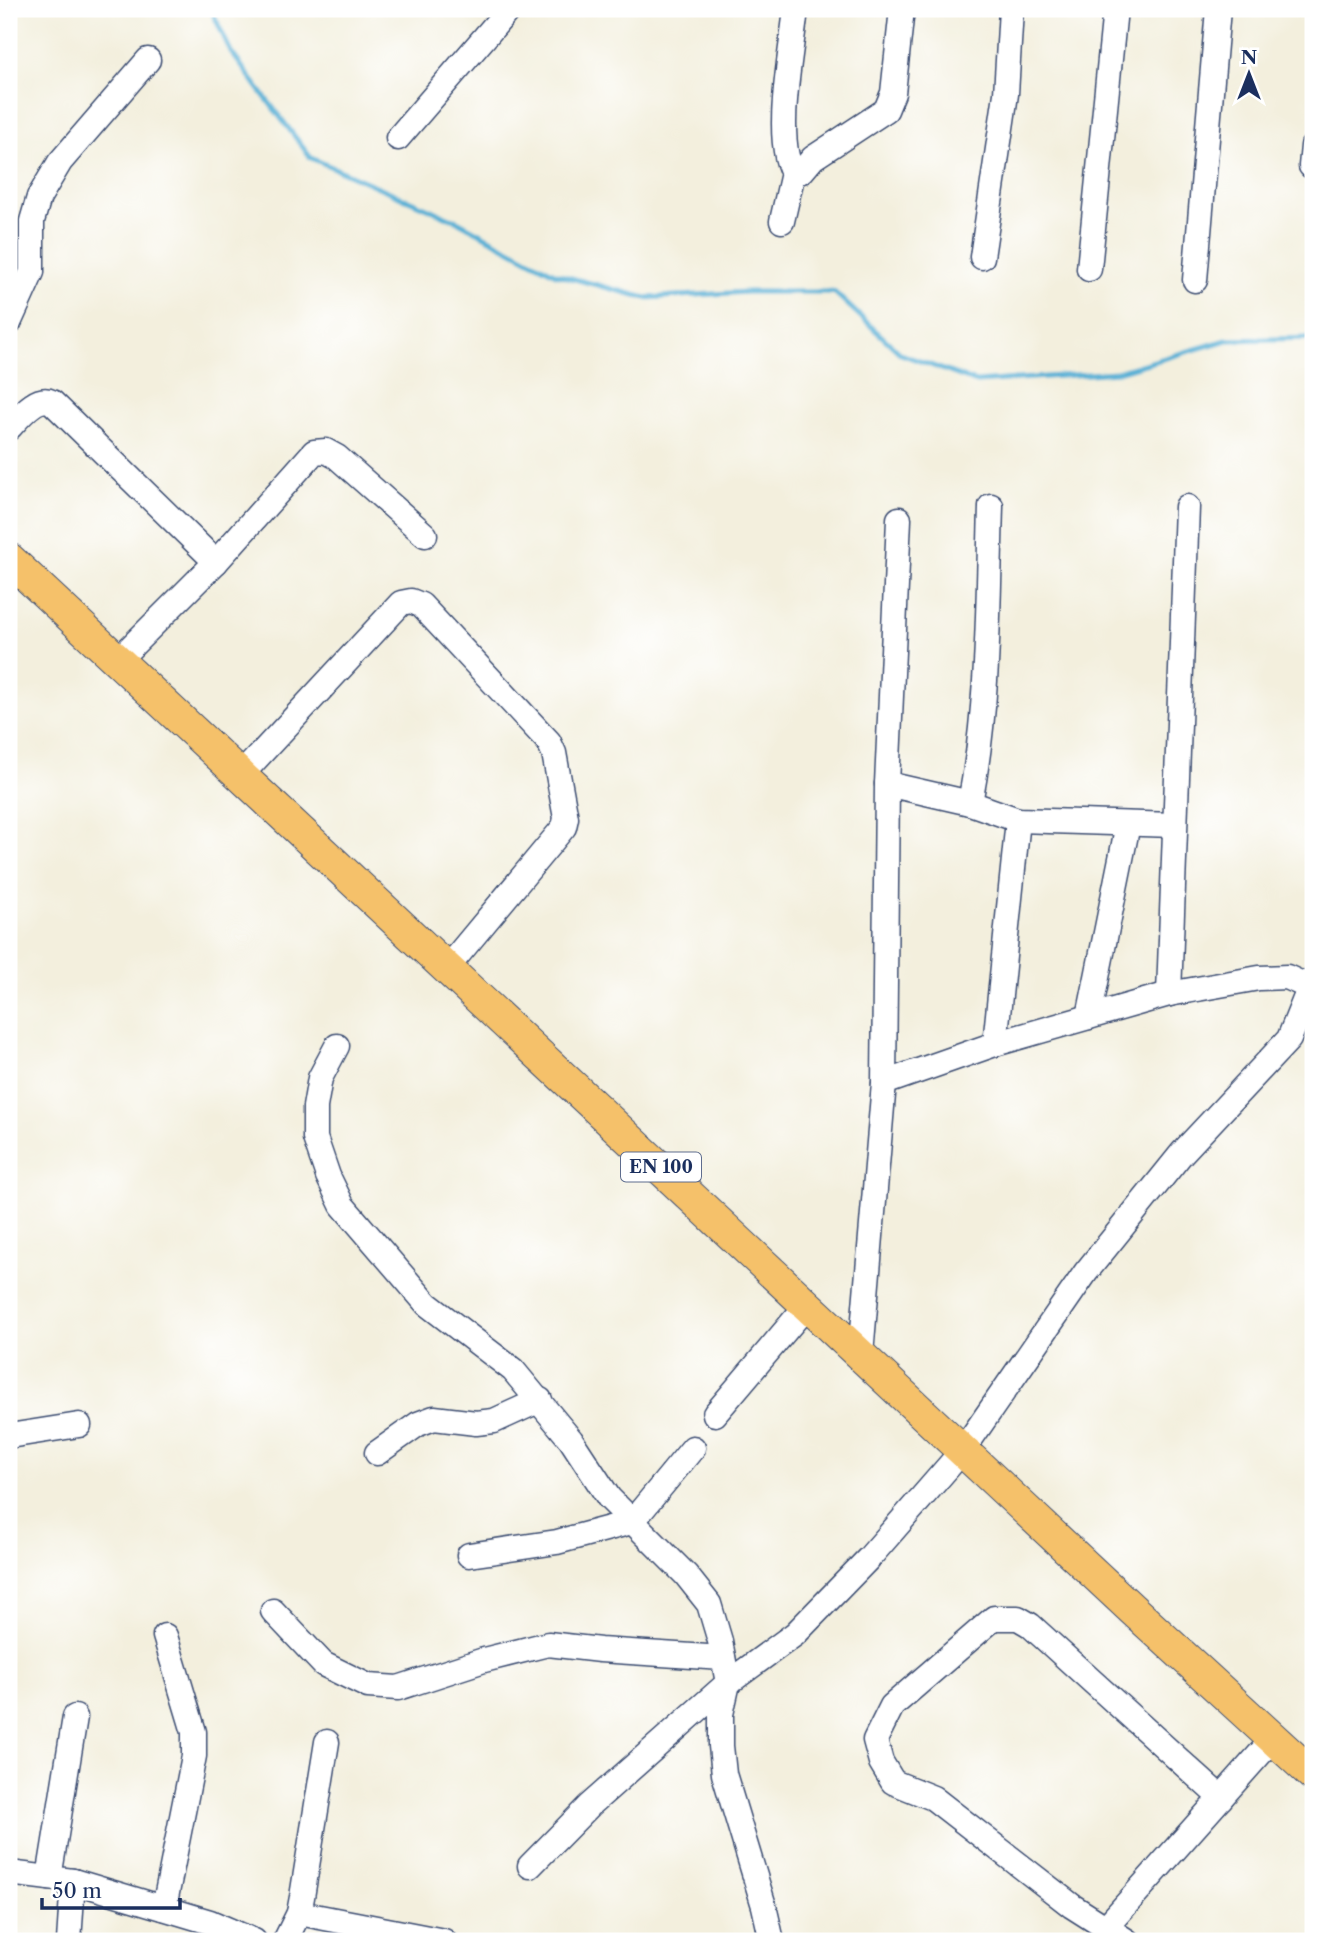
<svg xmlns="http://www.w3.org/2000/svg" width="1322" height="1950" font-family="'Libre Caslon Text',serif">
<style>
.lines{fill:none;stroke-linecap:round;stroke-linejoin:round}
.stream{stroke:#59b0d5;stroke-width:5}
.minor-casing{stroke:#3b4c71;stroke-width:27}
.major-casing{stroke:#3b4c71;stroke-width:34}
.minor{stroke:#fff;stroke-width:24}
.major{stroke:#f5c16b;stroke-width:32}
.labels{text-anchor:middle;stroke-width:5;stroke-linejoin:round;paint-order:stroke}
.shield{fill:#fff;stroke:#5f6d8e;stroke-width:2}
.shield-label{font-size:18px;font-weight:bold;fill:#1b2f5e}
</style>
<rect width="100%" height="100%" fill="#fff"/>
<filter id="ink" filterUnits="userSpaceOnUse"><feTurbulence type="fractalNoise" baseFrequency=".0143" numOctaves="2"/><feDisplacementMap in="SourceGraphic" scale="14" xChannelSelector="R" yChannelSelector="G"/><feConvolveMatrix kernelMatrix="1 2 1 2 8 2 1 2 1" color-interpolation-filters="sRGB"/></filter>
<filter id="wash" filterUnits="userSpaceOnUse"><feTurbulence type="fractalNoise" baseFrequency=".00686" numOctaves="4" result="noise"/><feDisplacementMap in="SourceGraphic" scale="28" xChannelSelector="R" yChannelSelector="G"/><feGaussianBlur stdDeviation="1.57" result="paint"/><feColorMatrix in="noise" values="0 0 0 0 0 0 0 0 0 0 0 0 0 0 0 0 0 1.4 0 .05"/><feComposite in="paint" operator="in"/></filter>
<g filter="url(#wash)">
<rect width="100%" height="100%" fill="#f3efdd"/>
<g class="lines">
<!-- stream -->
<polyline class="stream" points="211,9 231,52 311,158 457,221 556,274 646,298 747,292 834,292 901,354 976,382 1117,372 1227,340 1313,338"/>
</g>
</g>
<g filter="url(#ink)">
<g class="lines">
<defs>
<g id="minor">
<polyline points="398,138 509,9"/>
<polyline points="1311,166 1313,146"/>
<polyline points="793,173 802,171 813,158 886,110 893,93 902,9"/>
<path d="M782 221 793 173C773 138 792 50 796 9"/>
<polyline points="982,257 1006,94 1011,9"/>
<polyline points="1089,269 1115,9"/>
<polyline points="1195,280 1218,9"/>
<polyline points="9,323 32,272 32,221 39,197 60,162 148,60"/>
<path d="M9 428C19 418 36 394 52 402L216 562"/>
<polyline points="117,661 216,562 314,452 326,451 337,457 425,535"/>
<polyline points="240,776 401,603 411,601 421,605 549,742 554,753 566,818 564,827 447,968"/>
<polyline points="887,784 970,803 1018,820 1174,825"/>
<path d="M970 803C989 705 988 605 991 506"/>
<polyline points="1169,994 1187,507"/>
<polyline points="1089,1017 1128,824"/>
<polyline points="995,1044 1018,820"/>
<polyline points="337,1046 320,1078 315,1107 315,1138 328,1176 342,1205 427,1304 513,1370 571,1440 609,1498 686,1575 709,1604 720,1641 728,1683 721,1714 721,1746 724,1774 764,1906 772,1941"/>
<polyline points="884,1083 995,1044 1169,994 1259,978 1287,977 1313,989"/>
<polyline points="861,1354 884,1083 887,784 899,519"/>
<polyline points="715,1414 808,1304"/>
<polyline points="9,1436 79,1425"/>
<polyline points="377,1453 418,1424 434,1418 476,1423 494,1421 540,1400"/>
<polyline points="469,1555 557,1542 632,1522 693,1448"/>
<polyline points="273,1611 323,1664 368,1686 398,1688 484,1660 548,1644 600,1650 723,1658"/>
<polyline points="530,1866 590,1805 728,1683 795,1634 869,1558 963,1450 1086,1272 1182,1153 1289,1039 1313,979"/>
<polyline points="9,1873 73,1881 210,1922 254,1941"/>
<polyline points="49,1878 75,1717"/>
<polyline points="164,1908 194,1756 194,1732 165,1636"/>
<polyline points="299,1913 444,1941"/>
<polyline points="1106,1927 1274,1738"/>
<polyline points="69,1941 73,1881"/>
<polyline points="285,1941 299,1913 302,1897 327,1742"/>
<polyline points="1127,1941 1072,1906 933,1798 893,1782 881,1762 875,1740 892,1706 994,1618 1018,1618 1030,1625 1221,1798"/>
</g>
<polyline id="major" points="9,559 1134,1611 1313,1775"/>
</defs>
<!-- minor casing -->
<use href="#minor" class="minor-casing"/>
<!-- major casing -->
<use href="#major" class="major-casing"/>
<!-- minor -->
<use href="#minor" class="minor"/>
<!-- major -->
<use href="#major" class="major"/>
</g>
</g>
<g class="labels">
<!-- shield labels -->
<rect class="shield" x="621" y="1152.5" width="80" height="29" rx="5"/>
<g class="shield-label">
<text x="661" y="1173">EN 100</text>
</g>
</g>
<!-- margin -->
<rect width="1322" height="1950" fill="none" stroke="#fff" stroke-width="35"/>
<!-- north arrow -->
<g transform="translate(1249 74)" stroke="#ffffff" stroke-width="5" paint-order="stroke">
<path d="M0-5L12 26L0 18L-12 26Z" fill="#1b2f5e"/>
<text y="-10" font-size="19" font-weight="bold" text-anchor="middle" fill="#1b2f5e">N</text>
</g>
<!-- scale -->
<path d="M42 1898v10h138v-10" fill="none" stroke="#1b2f5e" stroke-width="3.5"/>
<text x="52" y="1898" font-size="21" fill="#1b2f5e" stroke="#ffffff" stroke-width="5" paint-order="stroke">50 m</text>
</svg>
